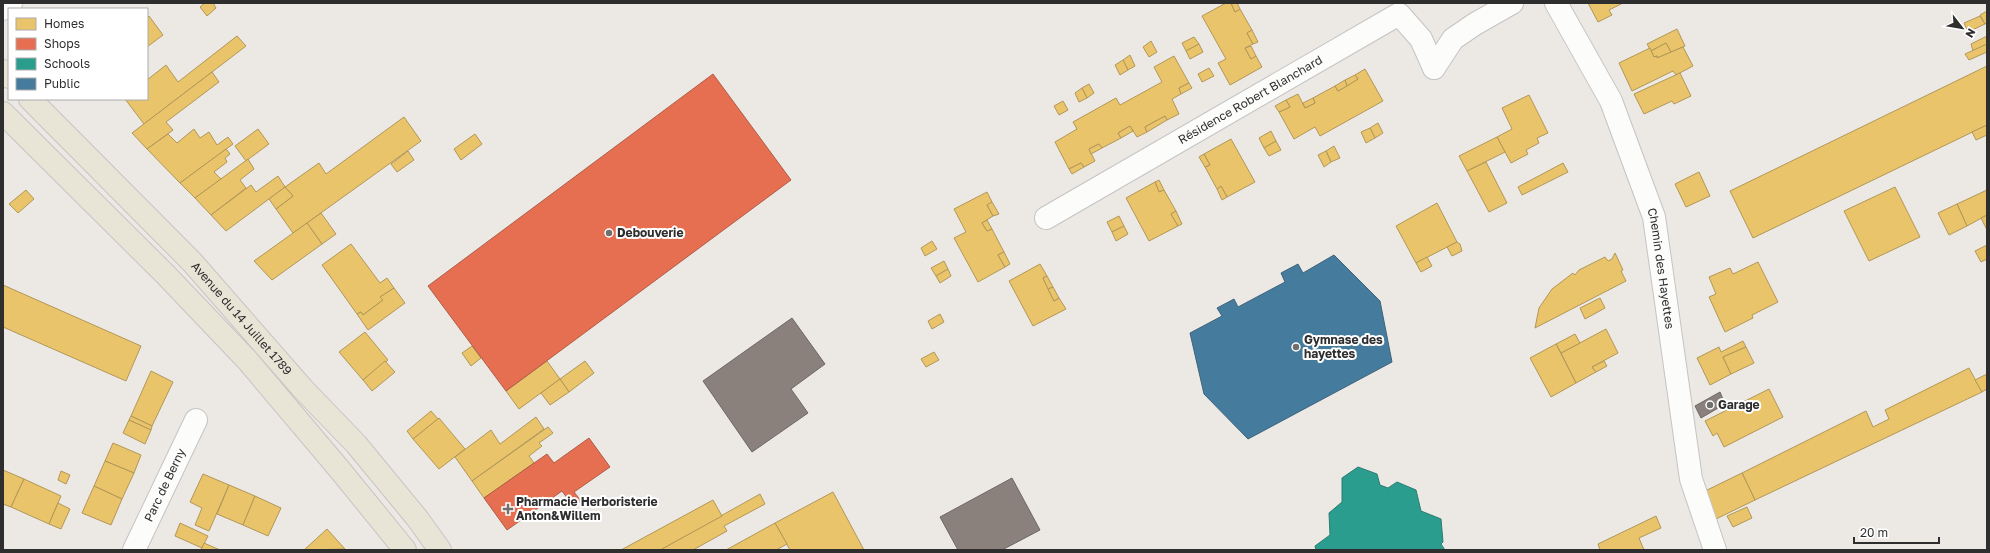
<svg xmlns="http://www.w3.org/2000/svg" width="1990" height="553" font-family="'Golos Text',sans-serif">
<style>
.homes{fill:#e9c46a;stroke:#b19758}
.shops{fill:#e76f51;stroke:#b05c46}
.schools{fill:#2a9d8f;stroke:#2b7c72}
.public{fill:#457b9d;stroke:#3e647c}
.industry{fill:#8a817c;stroke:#6e6865}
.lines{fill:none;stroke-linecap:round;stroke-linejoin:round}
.minor-casing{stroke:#c5c4c5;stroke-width:24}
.major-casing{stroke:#c6c5c4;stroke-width:24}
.minor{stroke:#fcfcfb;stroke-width:22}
.major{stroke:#e8e4d6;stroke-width:22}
.poi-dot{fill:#706f6e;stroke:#fff;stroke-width:1.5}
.labels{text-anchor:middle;stroke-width:4;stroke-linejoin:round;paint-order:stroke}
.street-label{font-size:12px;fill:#2e2e2e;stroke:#fff}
.poi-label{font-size:12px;font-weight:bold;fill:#2e2e2e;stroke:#fff;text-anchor:start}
</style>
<rect width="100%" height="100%" fill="#ece8e4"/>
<!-- homes -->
<g class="homes">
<polygon points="205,3 213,3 216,8 207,16 200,7"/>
<polygon points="1226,3 1231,3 1235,12 1240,9 1252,30 1247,33 1253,44 1245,48 1251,59 1256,56 1262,67 1230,85 1218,63 1226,59 1202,16"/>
<polygon points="1231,3 1237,3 1240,9 1235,12"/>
<polygon points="1588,3 1623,3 1609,10 1612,15 1598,22"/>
<polygon points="1987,11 1987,23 1985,24 1980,15"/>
<polygon points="149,16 163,35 147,47 147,18"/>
<polygon points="1980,16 1985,24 1968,32 1964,23"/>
<polygon points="1677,29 1685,46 1671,52 1666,43 1651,51 1647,44"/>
<polygon points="1252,30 1258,42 1253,44 1247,33"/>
<polygon points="237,36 246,46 144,124 125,99 147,99 147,80 166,65 178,82"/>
<polygon points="1987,36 1987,44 1973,51 1971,44"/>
<polygon points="1194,37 1199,44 1186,51 1182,43"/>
<polygon points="1151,41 1157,52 1149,57 1143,47"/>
<polygon points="1666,43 1671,52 1657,58 1657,56 1654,57 1651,51"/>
<polygon points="1199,44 1203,52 1190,59 1186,51"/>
<polygon points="1987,44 1987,52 1969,60 1965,54"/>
<polygon points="1251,46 1256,56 1251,59 1245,48"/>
<polygon points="1683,47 1693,66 1676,75 1673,71 1632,91 1619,63 1650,48 1654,57 1657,56 1657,58"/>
<polygon points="1130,55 1135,66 1128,70 1123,60"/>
<polygon points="1174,56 1189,83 1179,88 1181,94 1172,99 1179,114 1167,120 1165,116 1145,127 1147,132 1137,137 1130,126 1118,133 1121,138 1102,148 1099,144 1089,149 1095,161 1084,167 1081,163 1069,169 1055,142 1077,129 1073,122 1116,98 1120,105 1162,82 1154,67"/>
<polygon points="1123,60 1128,70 1120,75 1115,65"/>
<polygon points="1987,66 1987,125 1753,238 1730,191"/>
<polygon points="1209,68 1214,76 1202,82 1198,74"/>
<polygon points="1365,69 1383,101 1320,136 1315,127 1294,139 1279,112 1290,107 1286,100 1298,94 1305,108 1315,103 1313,98 1335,86 1338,91 1358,79 1355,75"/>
<polygon points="212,72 219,82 166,122 173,130 147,149 132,133"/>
<polygon points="1680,73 1691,96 1674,104 1672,101 1644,114 1634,94"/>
<polygon points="1355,75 1358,79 1347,86 1345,80"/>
<polygon points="1345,80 1347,86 1338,91 1335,86"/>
<polygon points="1189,83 1192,88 1181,94 1179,88"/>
<polygon points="1089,84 1094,93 1087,98 1082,88"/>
<polygon points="1082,88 1087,98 1079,102 1075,93"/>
<polygon points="1529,95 1548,133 1537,138 1539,143 1526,150 1528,154 1511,163 1497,137 1512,129 1502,108"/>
<polygon points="1313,98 1315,103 1305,108 1303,103"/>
<polygon points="1286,100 1290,107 1279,112 1275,106"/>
<polygon points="1063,101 1068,110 1059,115 1054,106"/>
<polygon points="1165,116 1167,120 1147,132 1145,127"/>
<polygon points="404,117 421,141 293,233 276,209 293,196 285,187 319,163 326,174"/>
<polygon points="1378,123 1383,133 1375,138 1370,128"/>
<polygon points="1987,125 1987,135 1976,140 1972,132"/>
<polygon points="1130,126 1133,131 1121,138 1118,133"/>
<polygon points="1370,128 1375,138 1366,143 1361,132"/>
<polygon points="194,129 200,138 209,132 217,145 228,137 233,144 180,183 147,149 168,134 177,143"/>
<polygon points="258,129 269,144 246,161 235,146"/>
<polygon points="1271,131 1276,141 1264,148 1259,138"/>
<polygon points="475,134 482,144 461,160 454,149"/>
<polygon points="1497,137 1505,152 1467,171 1459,156"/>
<polygon points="1231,139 1255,182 1227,197 1221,186 1217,189 1205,167 1210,165 1204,154"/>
<polygon points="1276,141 1281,150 1269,156 1264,148"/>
<polygon points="1099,144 1102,148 1091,154 1089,149"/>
<polygon points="1334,146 1340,158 1331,162 1326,151"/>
<polygon points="226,149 230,154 225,158 227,162 214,172 221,179 195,198 180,183"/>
<polygon points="408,151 414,160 397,172 391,164"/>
<polygon points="1326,151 1331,162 1324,167 1318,155"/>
<polygon points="1204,154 1210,165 1205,167 1199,157"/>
<polygon points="248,159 254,169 240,180 246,188 211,215 195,198"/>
<polygon points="1486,162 1507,203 1489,212 1467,171"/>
<polygon points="1081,163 1084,167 1072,174 1069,169"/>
<polygon points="1563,163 1568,172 1522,195 1518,187"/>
<polygon points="1699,172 1710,196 1686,207 1675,184"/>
<polygon points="278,176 285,187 226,231 211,215 251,185 256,192"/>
<polygon points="1159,180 1164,190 1159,192 1155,182"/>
<polygon points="1155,182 1159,192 1164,190 1176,211 1171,214 1178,226 1149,241 1126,198"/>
<polygon points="1221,186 1227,197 1222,200 1217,189"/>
<polygon points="285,187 293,196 276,209 269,199"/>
<polygon points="1895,187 1920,237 1869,261 1844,211"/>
<polygon points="26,190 34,199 18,213 9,204"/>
<polygon points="1987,190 1987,215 1967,226 1957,204"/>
<polygon points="987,192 992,202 987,205 993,216 982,223 987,231 992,229 1004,252 998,255 1005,267 978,282 954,238 966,232 954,209"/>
<polygon points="992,202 999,214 993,216 987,205"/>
<polygon points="1437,203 1457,242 1416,263 1396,226"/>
<polygon points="1957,204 1967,226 1949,235 1938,213"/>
<polygon points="1176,211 1182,224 1178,226 1171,214"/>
<polygon points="321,213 336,234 322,244 307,223"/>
<polygon points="1987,215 1987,230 1981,218"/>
<polygon points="1119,216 1124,226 1112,232 1107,222"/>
<polygon points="987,220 992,229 987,231 982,223"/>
<polygon points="307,223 322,244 272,280 254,261"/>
<polygon points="1124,226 1128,234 1116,241 1112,232"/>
<polygon points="932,241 937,249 925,256 921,248"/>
<polygon points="1457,242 1460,244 1462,251 1452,256 1447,247"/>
<polygon points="351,244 380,283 387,278 394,288 380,297 383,300 363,315 361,312 357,314 322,265"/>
<polygon points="1987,245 1987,259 1981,262 1975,251"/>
<polygon points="1004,252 1010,264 1005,267 998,255"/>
<polygon points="1615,253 1623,270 1621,271 1626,281 1535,328 1539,308 1552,289 1573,273 1575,275 1579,270 1605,257 1608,261 1612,259"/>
<polygon points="1427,257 1432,266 1421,272 1416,263"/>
<polygon points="944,261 948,269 936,276 931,268"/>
<polygon points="1758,262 1778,302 1752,315 1753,318 1725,332 1709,297 1716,294 1709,277 1730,268 1733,274"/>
<polygon points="1040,264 1047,276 1043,278 1054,301 1059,298 1066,309 1033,326 1009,281"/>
<polygon points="948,269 951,276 940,283 936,276"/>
<polygon points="1047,276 1053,287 1048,289 1043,278"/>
<polygon points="3,285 141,346 126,381 3,327"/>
<polygon points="1053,287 1059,298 1054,301 1048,289"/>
<polygon points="394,288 405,303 368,330 357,314 361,312 363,315 383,300 380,297"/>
<polygon points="1600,298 1605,308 1585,319 1580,308"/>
<polygon points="940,314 944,322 932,329 928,321"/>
<polygon points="1606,329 1618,353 1592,367 1596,372 1576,383 1561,353"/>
<polygon points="365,332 388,360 363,380 339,352"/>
<polygon points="1575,334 1580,343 1561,353 1556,344"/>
<polygon points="1743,341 1746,347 1723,357 1731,374 1710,385 1697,358 1719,347 1721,352"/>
<polygon points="1556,344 1576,383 1551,397 1530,358"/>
<polygon points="472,346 481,358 471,366 462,353"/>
<polygon points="1746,347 1754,363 1731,374 1723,357"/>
<polygon points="934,352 939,360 926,367 921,359"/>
<polygon points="385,361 395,372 372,391 363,380"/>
<polygon points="547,361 560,379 519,409 506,391"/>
<polygon points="585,361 594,373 569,392 560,379"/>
<polygon points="1604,361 1607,366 1596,372 1592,367"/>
<polygon points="1969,368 1982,392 1755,500 1742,473 1866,411 1873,427 1889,419 1885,410"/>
<polygon points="151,371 173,382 152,426 131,416"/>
<polygon points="1987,374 1987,389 1982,392 1975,380"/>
<polygon points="560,379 569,392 550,405 541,393"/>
<polygon points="1769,389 1783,417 1724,447 1717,433 1713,436 1705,421"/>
<polygon points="431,411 438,419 413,439 407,431"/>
<polygon points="131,416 152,426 151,430 129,420"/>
<polygon points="536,417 544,429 472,481 455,457 491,430 500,444"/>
<polygon points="439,418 465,449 439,469 413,439"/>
<polygon points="129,420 151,430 145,444 123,433"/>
<polygon points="548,427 553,433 539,443 542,446 529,456 534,463 484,498 472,481"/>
<polygon points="113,443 141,455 134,473 105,461"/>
<polygon points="105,461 134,473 122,499 94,486"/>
<polygon points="3,470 24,479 11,507 3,504"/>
<polygon points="61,471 70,475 66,484 58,480"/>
<polygon points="1742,473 1755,500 1716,519 1703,492"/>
<polygon points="203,474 229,485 209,531 195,525 202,508 190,502"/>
<polygon points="24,479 61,496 49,524 11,507"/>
<polygon points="229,485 255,496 243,525 217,514"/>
<polygon points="94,486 122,499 111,525 82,513"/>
<polygon points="833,492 864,550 790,550 775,523"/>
<polygon points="760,494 765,504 724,526 727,531 693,550 660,550"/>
<polygon points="255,496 281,508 268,536 243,525"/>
<polygon points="713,500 722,516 660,550 621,550"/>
<polygon points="58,503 70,509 61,529 49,524"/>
<polygon points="1747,507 1752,518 1733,527 1727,516"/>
<polygon points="1656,516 1661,528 1639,538 1644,550 1600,550 1598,544"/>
<polygon points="180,523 208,536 202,548 175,536"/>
<polygon points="775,523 787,544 776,550 726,550"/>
<polygon points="327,529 345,549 304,550"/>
<polygon points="204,543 220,550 201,550"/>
</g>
<!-- shops -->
<g class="shops">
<polygon points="713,74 791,180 506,391 428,286"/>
<polygon points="589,438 610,467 574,492 581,501 573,506 562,491 507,530 484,498 547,454 554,463"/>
</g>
<!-- schools -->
<polygon class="schools" points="1358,467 1377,474 1380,485 1388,488 1397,482 1416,490 1421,511 1441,519 1443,542 1441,544 1445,550 1316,550 1315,546 1330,535 1329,513 1342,502 1342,478"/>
<!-- public -->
<polygon class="public" points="1334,255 1380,301 1392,362 1248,439 1204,394 1190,333 1222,316 1217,308 1234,299 1238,307 1285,282 1281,273 1298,264 1303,273"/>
<!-- industry -->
<g class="industry">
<polygon points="792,318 825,364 791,389 808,413 752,452 703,381"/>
<polygon points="1720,392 1725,404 1701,418 1695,406"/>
<polygon points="1012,478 1040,530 1002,550 958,550 940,517"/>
</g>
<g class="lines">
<defs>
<g id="minor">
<path id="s1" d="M1556 3 1611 101 1654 217 1691 479 1715 550"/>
<polyline points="3,9 11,3"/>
<polyline points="1434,68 1453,39 1475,24 1512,3"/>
<path id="s2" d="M1046 218 1399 14 1421 39 1434 68"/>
<path id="s3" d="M134 550 196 420"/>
</g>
<g id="major">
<polyline points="3,71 9,77"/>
<path id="s4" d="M30 99 192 262 303 389 356 444 417 518 440 550"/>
<polyline points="3,113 166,275 248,361 340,470 405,550"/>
</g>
</defs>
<!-- minor casing -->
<use href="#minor" class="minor-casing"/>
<!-- major casing -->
<use href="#major" class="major-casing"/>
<!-- minor -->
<use href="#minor" class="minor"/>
<!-- major -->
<use href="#major" class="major"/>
</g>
<!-- markers -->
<g class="poi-dot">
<circle cx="609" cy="233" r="4"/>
<circle cx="1296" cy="347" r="4"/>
<circle cx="1710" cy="405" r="4"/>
<path d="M506 503h4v4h4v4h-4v4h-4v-4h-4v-4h4z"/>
</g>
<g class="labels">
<!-- street labels -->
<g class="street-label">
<text dy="4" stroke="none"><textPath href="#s2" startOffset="236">Résidence Robert Blanchard</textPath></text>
<text dy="4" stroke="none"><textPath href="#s1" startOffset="288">Chemin des Hayettes</textPath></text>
<text dy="4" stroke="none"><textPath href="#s4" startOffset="305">Avenue du 14 Juillet 1789</textPath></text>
<text dy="4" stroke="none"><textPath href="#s3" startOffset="72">Parc de Berny</textPath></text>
</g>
<!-- poi labels -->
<g class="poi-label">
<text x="617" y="237">Debouverie</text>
<text x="1304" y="344">Gymnase des<tspan x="1304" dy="14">hayettes</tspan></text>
<text x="1718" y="409">Garage</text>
<text x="516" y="506">Pharmacie Herboristerie<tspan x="516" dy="14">Anton&amp;Willem</tspan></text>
</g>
</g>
<!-- border -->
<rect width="1990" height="553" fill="none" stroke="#2e2e2e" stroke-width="8"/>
<!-- legend -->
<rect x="8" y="8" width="140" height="92" fill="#ffffff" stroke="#ababab"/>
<rect x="16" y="18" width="20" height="12" fill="#e9c46a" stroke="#ababab"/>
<text x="44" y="28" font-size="12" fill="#2e2e2e">Homes</text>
<rect x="16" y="38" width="20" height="12" fill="#e76f51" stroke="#ababab"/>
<text x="44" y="48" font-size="12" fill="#2e2e2e">Shops</text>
<rect x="16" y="58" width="20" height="12" fill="#2a9d8f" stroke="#ababab"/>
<text x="44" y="68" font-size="12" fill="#2e2e2e">Schools</text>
<rect x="16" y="78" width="20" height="12" fill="#457b9d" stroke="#ababab"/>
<text x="44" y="88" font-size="12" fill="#2e2e2e">Public</text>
<!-- north arrow -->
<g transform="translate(1962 28) rotate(121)" stroke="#ffffff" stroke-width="3" paint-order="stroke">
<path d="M0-3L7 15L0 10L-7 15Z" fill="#2e2e2e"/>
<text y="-6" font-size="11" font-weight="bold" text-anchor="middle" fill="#2e2e2e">N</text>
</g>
<!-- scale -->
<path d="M1854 537v6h85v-6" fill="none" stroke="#2e2e2e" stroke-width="2"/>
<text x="1860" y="537" font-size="12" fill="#2e2e2e" stroke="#ffffff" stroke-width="3" paint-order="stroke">20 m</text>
</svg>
